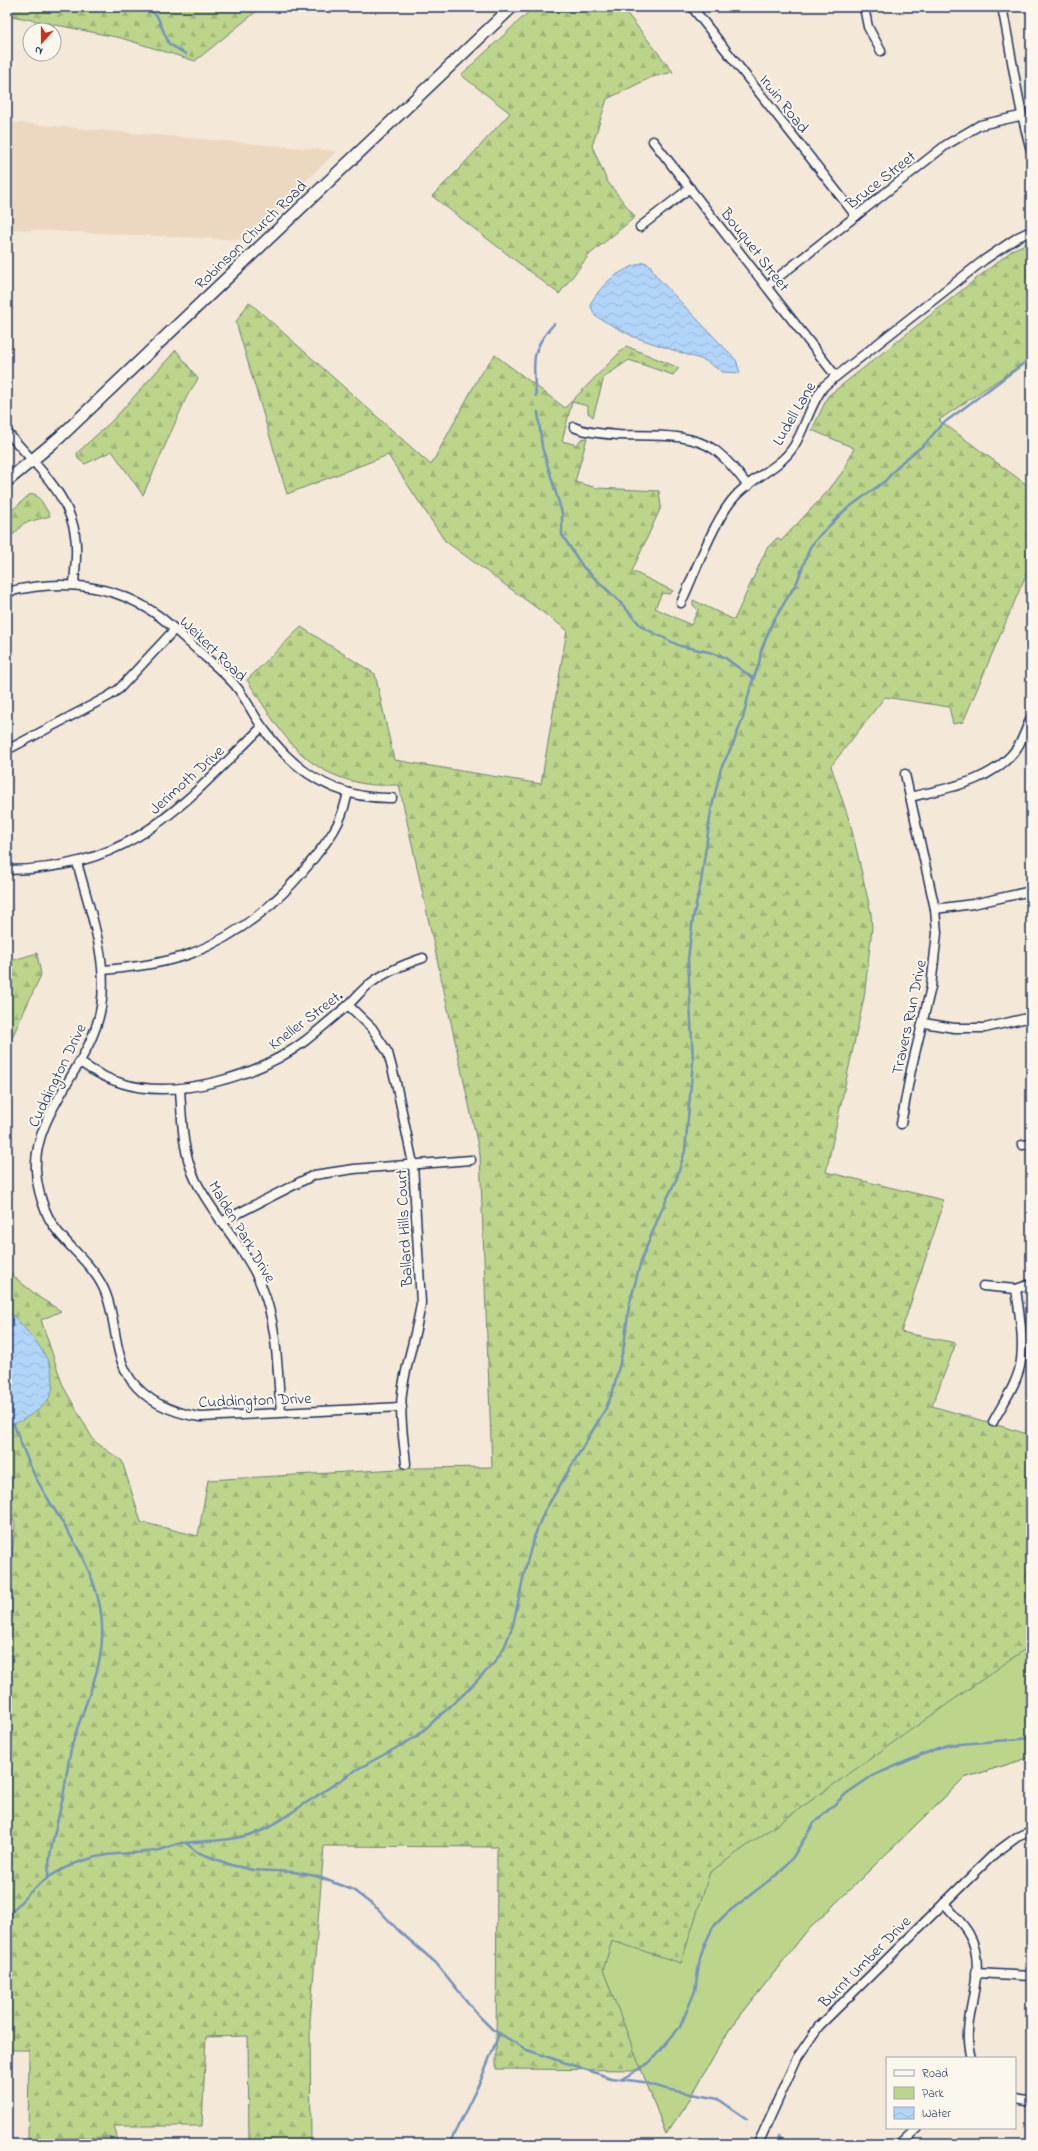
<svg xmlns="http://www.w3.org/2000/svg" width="1038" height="2151" font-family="'Indie Flower',sans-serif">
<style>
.built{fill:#ecd7c1}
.forest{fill:url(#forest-firs);stroke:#6c8274}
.park{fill:#bcd58b;stroke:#6c8274}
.water{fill:url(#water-waves);stroke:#7593bb}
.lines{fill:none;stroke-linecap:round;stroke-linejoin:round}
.stream{stroke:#7593bb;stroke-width:2.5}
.street-casing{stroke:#1b2f5e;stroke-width:11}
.secondary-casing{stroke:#1b2f5e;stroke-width:14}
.street{stroke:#fbf7ec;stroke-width:8}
.secondary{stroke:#fbf7ec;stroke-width:11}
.labels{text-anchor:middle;stroke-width:4;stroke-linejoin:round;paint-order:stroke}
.street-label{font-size:16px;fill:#1b2f5e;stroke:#fbf7ec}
</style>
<defs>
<pattern id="forest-firs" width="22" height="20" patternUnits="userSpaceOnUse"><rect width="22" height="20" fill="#bcd58b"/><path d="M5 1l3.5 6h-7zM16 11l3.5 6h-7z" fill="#a1b77a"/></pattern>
<pattern id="water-waves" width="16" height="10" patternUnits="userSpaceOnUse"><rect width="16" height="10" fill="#b1d5f9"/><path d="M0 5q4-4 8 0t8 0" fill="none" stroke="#98b7d8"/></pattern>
</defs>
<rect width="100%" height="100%" fill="#f4e8d8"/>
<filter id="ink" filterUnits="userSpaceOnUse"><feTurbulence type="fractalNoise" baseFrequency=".025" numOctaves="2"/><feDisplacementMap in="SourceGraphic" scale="8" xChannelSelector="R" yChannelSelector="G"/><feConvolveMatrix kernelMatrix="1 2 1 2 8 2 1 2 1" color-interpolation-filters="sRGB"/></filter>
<g filter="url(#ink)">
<!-- built -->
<polygon class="built" points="7,122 337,151 244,240 7,229"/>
<!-- forest -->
<g class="forest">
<polygon points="7,7 262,7 195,61 121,38 7,15"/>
<polygon points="534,7 622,7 673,72 652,77 607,99 592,146 607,181 635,217 589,255 559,294 432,196 459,169 510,113 461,75"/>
<path d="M1031 242V358L939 420 1031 488V563L963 722 953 724 949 707 885 697 831 766 851 826 871 913 872 928 864 998 826 1172 943 1200 940 1215 901 1332 956 1343 932 1406 1031 1435V1757L964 1778 805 1933 729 2030 689 2100 666 2134 642 2070 496 2069 497 1847 324 1846 310 2021 311 2144H249L248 2036 206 2037 202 2126H114L119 2144H111V2137L28 2139 29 2050H7V1614L15 1524 7 1506V1271L40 1298 61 1311 41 1320 63 1386 94 1441 122 1461 141 1522 198 1536 208 1480 416 1468 492 1467 480 1155 399 785C386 785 373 786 360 783 298 770 279 728 247 680L301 627 375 674 394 760 541 784 567 630 445 541 388 455 287 494 236 322 249 302 431 465 481 373 495 355 565 408 626 346 679 368 673 375 629 360 604 377 593 417 588 413V406L572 402 562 441 577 445 581 439 587 438 575 482 597 488 659 491 661 507 632 571 673 591 670 594 662 593 655 608 691 625 698 610 693 605V600L734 620 767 548 777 538 781 541 828 491 844 470 854 448 812 430 828 396 1014 249Z"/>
<polygon points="176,350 198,379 187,396 143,495 112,451 85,464 78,459 77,453 113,420"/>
<polygon points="35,494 42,502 50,516 24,523 14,534 7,535 7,515 29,495"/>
<polygon points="37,953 41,975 7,1048 7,962"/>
</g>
<!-- park -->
<polygon class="park" points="1031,1645 1031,1757 964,1778 805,1933 729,2030 689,2100 666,2134 603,1970 612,1941 681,1963 710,1872"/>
<!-- water -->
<g class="water">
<path d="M644 262 650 265 656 276 736 360 740 373 722 372 706 361 634 337 595 316 590 304C606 279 617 272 644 262Z"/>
<path d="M7 1312C15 1316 21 1324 27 1331 49 1355 70 1392 32 1414 24 1419 17 1425 7 1424Z"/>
</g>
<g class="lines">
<!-- stream -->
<g class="stream">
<polyline points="146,7 157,16 169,44 186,54"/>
<path d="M536 396C533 364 530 349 554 324"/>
<polyline points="538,412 542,447 562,513 562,535 583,567 621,603 642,627 680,646 709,652 724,657 754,679"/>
<path d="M14 1425C21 1443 28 1463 37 1480 60 1522 91 1559 100 1607 109 1657 90 1689 75 1735 68 1755 67 1776 63 1797 57 1824 49 1850 48 1877"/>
<polyline points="186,1843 197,1852 231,1865 253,1870 294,1872 316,1876 353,1890 378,1909 399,1931 436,1963 478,2015 492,2029 527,2050 611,2078 643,2082 666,2089 718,2099 747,2119"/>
<path d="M7 1918C34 1883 63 1862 107 1855 123 1853 140 1853 156 1851 165 1849 173 1844 182 1843 215 1840 237 1842 268 1828L356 1770 416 1737 466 1692 494 1663 504 1648 513 1625 525 1570 533 1540 544 1512 606 1408 613 1391 624 1346 629 1306 641 1261 661 1211 676 1180 685 1151 693 1062 688 959 693 918 701 882 711 811 721 768 733 744 743 718 751 685 759 664 761 651 772 623 797 582 810 547 820 535 844 511 885 481 902 462 925 444 941 425 1031 358"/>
<polyline points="622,2079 650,2062 680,2027 695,1991 700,1958 705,1944 713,1927 727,1913 780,1872 793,1857 814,1823 847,1793 872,1776 938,1748 949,1745 1031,1738"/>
<polyline points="778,2137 787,2144"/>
<polyline points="449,2144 480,2082 499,2034"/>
</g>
<defs>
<g id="street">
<polyline points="692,7 856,216"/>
<polyline points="864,7 868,27 881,51"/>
<path d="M1002 7C1012 55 1017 103 1031 150"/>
<polyline points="653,141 835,375"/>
<polyline points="640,227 690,188"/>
<polyline points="767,286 946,145 980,125 1020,116"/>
<path d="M574 427C586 433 606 434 619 435 650 436 689 432 715 450 728 460 738 473 748 486"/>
<path d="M7 432C32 461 70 495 75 535 78 552 75 568 74 584"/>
<path d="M7 592C60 579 114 583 159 616 171 625 182 636 193 646 207 659 223 671 235 685 246 698 253 715 263 728 295 773 336 799 392 798"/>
<path d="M681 603C695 573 712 525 732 500 749 478 780 469 794 446 806 426 810 404 824 386L984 260 1018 237 1031 231"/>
<polyline points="7,750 109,696 119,689 175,629"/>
<path d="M910 797C947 788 993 782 1017 748 1023 739 1027 727 1031 717"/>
<path d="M77 862C89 908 109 960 101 1007 92 1065 33 1112 36 1170 37 1189 44 1213 55 1228 71 1250 96 1267 106 1294 117 1322 113 1354 131 1380 148 1403 174 1413 200 1417L402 1407"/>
<path d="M7 870C132 869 179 808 262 727"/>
<polyline points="935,909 973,904 1031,891"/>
<path d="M104 970C133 967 162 964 190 954 242 934 284 898 317 854 326 843 336 830 341 816 344 809 346 800 348 793"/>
<path d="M348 1005 372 1028 388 1053 396 1083 413 1164 421 1303C417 1333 406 1362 402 1393 399 1416 404 1441 406 1464"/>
<polyline points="924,1023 954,1028 985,1028 1031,1017"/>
<path d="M81 1063C93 1071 107 1079 121 1083 177 1101 260 1075 305 1041 319 1030 333 1018 347 1006 355 999 362 989 371 983 387 971 405 964 423 958"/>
<path d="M180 1089C182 1120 182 1153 196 1181 215 1219 248 1250 263 1290 278 1328 277 1371 281 1412"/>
<polyline points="901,1124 911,1070 931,987 937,933 935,909 905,774"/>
<polyline points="1022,1145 1031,1144"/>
<polyline points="221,1222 314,1175 354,1169 471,1160"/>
<polyline points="983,1286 1016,1289 1031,1284"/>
<path d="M993 1422C1003 1403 1019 1381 1021 1360 1024 1337 1019 1312 1016 1289"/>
<path d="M944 1903C952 1913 963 1923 969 1934 991 1972 958 2018 971 2058"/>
<polyline points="976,1973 1031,1976"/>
<polyline points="1015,2099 1031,2102"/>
<polyline points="758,2144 797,2058 819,2026 994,1854 1017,1837 1031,1831"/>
<polyline points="900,2144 917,2128"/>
</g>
<polyline id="secondary" points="7,481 60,437 512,7"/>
</defs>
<!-- street casing -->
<use href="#street" class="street-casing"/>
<!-- secondary casing -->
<use href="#secondary" class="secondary-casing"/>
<!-- street -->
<use href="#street" class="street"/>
<!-- secondary -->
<use href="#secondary" class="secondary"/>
</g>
</g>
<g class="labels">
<!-- street labels -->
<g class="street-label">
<text transform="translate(785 103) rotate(52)" y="6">Irwin Road</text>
<text transform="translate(880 179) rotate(-38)" y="6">Bruce Street</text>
<text transform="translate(250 234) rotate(-44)" y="6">Robinson Church Road</text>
<text transform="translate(756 249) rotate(52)" y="6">Bouquet Street</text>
<text transform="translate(793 413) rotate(-60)" y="6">Ludell Lane</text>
<text transform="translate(214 648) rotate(44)" y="6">Weikert Road</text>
<text transform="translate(186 779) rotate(-42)" y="6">Jerimoth Drive</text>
<text transform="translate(908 1017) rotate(-78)" y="6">Travers Run Drive</text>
<text transform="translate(305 1019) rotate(-37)" y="6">Kneller Street.</text>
<text transform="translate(56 1075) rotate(-64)" y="6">Cuddington Drive</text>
<text transform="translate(403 1228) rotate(-93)" y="6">Ballard Hills Court</text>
<text transform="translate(243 1231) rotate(59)" y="6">Malden Park Drive</text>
<text transform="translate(255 1399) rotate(-2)" y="6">Cuddington Drive</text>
<text transform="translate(864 1961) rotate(-45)" y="6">Burnt Umber Drive</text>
</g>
</g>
<!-- margin -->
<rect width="1038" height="2151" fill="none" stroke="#fbf7ec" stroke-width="24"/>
<rect x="12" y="12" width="1014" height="2127" fill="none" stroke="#1b2f5e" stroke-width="1.5" filter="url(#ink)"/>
<!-- legend -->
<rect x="886" y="2057" width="130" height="72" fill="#fbf7ec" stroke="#a1a7b3"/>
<rect x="894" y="2070" width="20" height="6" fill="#fbf7ec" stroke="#a1a7b3"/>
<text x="922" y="2077" font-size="12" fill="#1b2f5e">Road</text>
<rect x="894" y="2087" width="20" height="12" fill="#bcd58b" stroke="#a1a7b3"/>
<text x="922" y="2097" font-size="12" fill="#1b2f5e">Park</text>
<rect x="894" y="2107" width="20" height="12" fill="url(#water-waves)" stroke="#a1a7b3"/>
<text x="922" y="2117" font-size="12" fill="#1b2f5e">Water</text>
<!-- north arrow -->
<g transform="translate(42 42) rotate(201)"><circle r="19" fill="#fbf7ec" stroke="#a1a7b3"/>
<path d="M0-3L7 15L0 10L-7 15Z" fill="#c8321e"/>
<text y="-6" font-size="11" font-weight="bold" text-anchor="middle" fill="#1b2f5e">N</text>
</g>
</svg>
